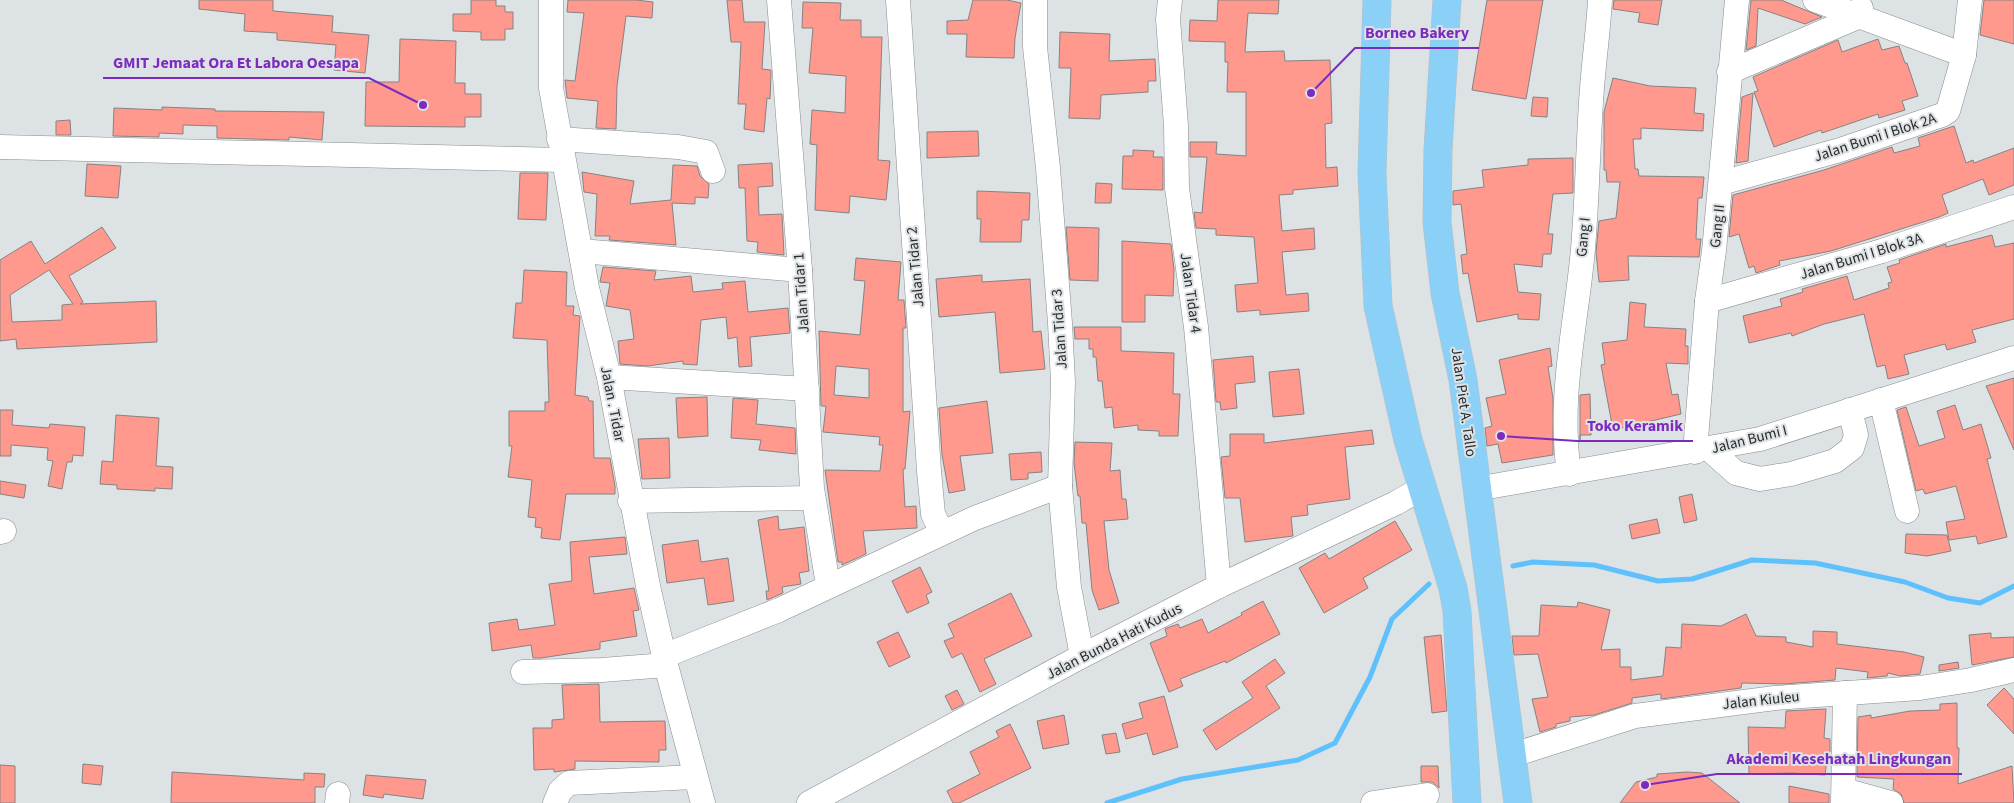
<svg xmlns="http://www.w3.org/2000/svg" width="2014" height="803" font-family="'Source Sans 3',sans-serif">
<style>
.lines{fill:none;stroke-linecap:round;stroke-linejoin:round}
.stream{stroke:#5fc1fb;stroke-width:5}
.building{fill:#ff998e;stroke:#878281;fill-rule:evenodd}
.minor-casing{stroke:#888c8f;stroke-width:25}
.major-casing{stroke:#bebfbf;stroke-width:29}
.minor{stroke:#fff;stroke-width:24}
.major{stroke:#8bd1f7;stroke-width:28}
.labels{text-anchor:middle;stroke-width:4;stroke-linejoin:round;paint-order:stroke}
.street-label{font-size:15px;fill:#282a2b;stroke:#dde2e5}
.leader{fill:none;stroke:#7b2cbf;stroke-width:2}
.callout-dot{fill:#7b2cbf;stroke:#dde2e5;stroke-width:2}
.callout-label{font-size:16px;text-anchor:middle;font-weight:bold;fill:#7b2cbf;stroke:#dde2e5;stroke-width:4;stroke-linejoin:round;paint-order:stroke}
</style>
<rect width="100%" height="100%" fill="#dde2e5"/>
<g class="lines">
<!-- stream -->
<g class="stream">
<polyline points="1513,566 1533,562 1594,565 1658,581 1692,579 1752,560 1815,563 1905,582 1948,598 1980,603 2014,586"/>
<polyline points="1107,803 1182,779 1298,760 1335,743 1370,677 1392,619 1429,584"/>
</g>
</g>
<!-- building -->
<g class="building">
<polygon points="199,0 273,0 273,11 333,16 332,32 369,35 365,73 334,70 336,45 277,40 277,33 244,31 245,14 199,9"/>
<polygon points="471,0 496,0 496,6 505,6 505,12 513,12 513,29 505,29 505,40 481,40 481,32 453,31 453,14 471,14"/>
<polygon points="568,0 636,0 653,2 652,18 626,16 617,86 616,129 596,128 598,101 567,98 565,80 575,81 584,13 567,12"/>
<polygon points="727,0 742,0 744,22 765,22 762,69 771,70 771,75 770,99 767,98 764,132 744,129 746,104 738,104 741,42 731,42"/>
<polygon points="973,0 1007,0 1021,3 1015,38 1014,58 966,57 967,34 947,34 947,21 968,20"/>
<polygon points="1218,0 1279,0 1278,14 1248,13 1245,52 1284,51 1285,61 1330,60 1332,123 1325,124 1326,168 1337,167 1338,186 1293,190 1293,194 1279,195 1282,231 1314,228 1315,249 1282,252 1286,295 1308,293 1309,311 1260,315 1260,310 1237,312 1235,285 1258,283 1254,237 1216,235 1216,229 1196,228 1194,212 1202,213 1207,157 1190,157 1190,142 1217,142 1216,154 1246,156 1246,92 1227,92 1228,62 1225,62 1225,42 1189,41 1190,20 1217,21"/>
<polygon points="1487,0 1543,0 1526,99 1472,90"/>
<polygon points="1614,0 1662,0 1658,25 1638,22 1640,13 1613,9"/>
<polygon points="1751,0 1781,0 1822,17 1805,24 1758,8 1756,46 1746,50"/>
<polygon points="1984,0 2014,0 2014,44 1980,35"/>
<polygon points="803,2 841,3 840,20 861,20 861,37 882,37 878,160 890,161 886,200 850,196 849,213 815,210 817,145 810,144 812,110 845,113 846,76 809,73 813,28 802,28"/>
<polygon points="1060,32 1110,34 1109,61 1155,59 1156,81 1148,81 1148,92 1101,95 1100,119 1069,118 1071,68 1059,68"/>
<polygon points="400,39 456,41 455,83 465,83 465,94 481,94 481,117 465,117 465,127 365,126 366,82 399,82"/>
<polygon points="1878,39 1882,50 1899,46 1905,63 1907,63 1918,96 1902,101 1905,110 1879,118 1878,114 1822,133 1821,130 1774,147 1754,92 1758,91 1753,77 1838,40 1842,52"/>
<polygon points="1613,78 1650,86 1696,88 1694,113 1704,114 1703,131 1641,128 1641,139 1633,139 1635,169 1638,169 1639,176 1704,177 1702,198 1698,198 1696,239 1701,239 1699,257 1628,256 1629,280 1599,282 1596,252 1599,221 1616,218 1620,182 1607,182 1606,170 1604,170 1604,112"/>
<polygon points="1753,93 1748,161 1736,163 1742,97"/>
<polygon points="1533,97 1548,98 1547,117 1531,116"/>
<polygon points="162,107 215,109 215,111 324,112 322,140 289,137 289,140 217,138 217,126 183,125 183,134 159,133 159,137 113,136 114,108 162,110"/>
<polygon points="70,120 71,135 56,135 56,121"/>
<polygon points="1954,126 1966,163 1973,160 1974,163 2014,148 2014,185 1989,195 1983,179 1942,195 1948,213 1939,217 1831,251 1779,261 1780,265 1756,273 1754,266 1749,268 1739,234 1729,237 1733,195 1824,170 1892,147 1894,153 1920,146 1918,138"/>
<polygon points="978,131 979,156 927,158 927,132"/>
<polygon points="1133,150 1154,151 1153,157 1163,157 1163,190 1122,189 1123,156 1133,156"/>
<polygon points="1573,158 1573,193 1553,194 1548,234 1553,234 1551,254 1543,254 1542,267 1514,264 1518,292 1541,294 1539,320 1518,319 1518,314 1477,322 1468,273 1463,274 1461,255 1467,254 1461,204 1453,205 1453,191 1484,187 1482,170 1528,165 1528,159"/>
<polygon points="772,163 773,186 758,187 759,215 782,214 784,255 757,252 758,242 747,241 745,188 739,188 738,165"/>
<polygon points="87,164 121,166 118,198 85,196"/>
<polygon points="673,165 697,166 700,176 709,184 708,198 695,197 695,204 672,203 676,245 609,240 610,236 595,236 597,194 584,192 582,172 634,181 630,204 671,200"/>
<polygon points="520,173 548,173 546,220 518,219"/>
<polygon points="1096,183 1112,184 1111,203 1095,203"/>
<polygon points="977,191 1030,193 1029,220 1022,220 1021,242 980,242 981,219 977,219"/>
<path d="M102 227 116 248 69 276 83 302 80 304 156 301 157 342 17 349 16 339 0 341V260L31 241 45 264ZM49 270 73 304 62 305V320L12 322 10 295Z"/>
<polygon points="1066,227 1099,228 1098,281 1070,280"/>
<polygon points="1992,235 1995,247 2014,243 2014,319 1972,330 1976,342 1947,350 1945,344 1904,355 1909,374 1888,379 1885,365 1877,367 1864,314 1824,324 1792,336 1791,333 1749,343 1743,316 1782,306 1780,299 1803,292 1802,289 1847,276 1854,300 1889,288 1888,283 1892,282 1887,267 1900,263 1899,260 1946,244 1946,247"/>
<polygon points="1122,241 1171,244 1174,270 1173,296 1145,295 1145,322 1122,322"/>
<path d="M856 258 901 262 898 300H904L906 328H903V412L910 411 905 469H903L905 507 916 506 917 528 863 531 866 554 842 565V562H838L825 470 880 471 883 445H879L880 437 823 432 826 406H821L819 331 860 335 865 281 854 280ZM836 366 869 369V398L834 395Z"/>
<polygon points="603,267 656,271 654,280 691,276 693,292 723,289 722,283 745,281 748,312 788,308 790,333 750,337 752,366 739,367 737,337 728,339 726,317 701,320 697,365 683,364 683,361 648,366 620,364 618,341 634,339 630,310 606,306 610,283 600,282"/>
<polygon points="524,270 567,272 566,306 574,306 573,315 580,316 575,395 588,397 589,401 593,401 594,458 610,458 615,486 615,494 566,494 560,540 541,538 542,528 535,527 536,518 528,517 532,480 508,477 512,446 509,446 509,411 545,411 545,402 549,402 547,340 513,338 516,303 522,303"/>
<polygon points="982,275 982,282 1030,279 1033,332 1041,331 1045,369 1000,373 995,312 939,317 936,279"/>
<polygon points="1630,302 1646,304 1644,327 1686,329 1685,346 1688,346 1688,364 1666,363 1672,395 1678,394 1681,414 1613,430 1601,365 1605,364 1602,343 1627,340"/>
<polygon points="1074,327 1121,327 1121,351 1174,353 1173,394 1180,394 1178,436 1159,436 1159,431 1138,430 1138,425 1114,428 1112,407 1105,408 1102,381 1098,381 1096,357 1093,357 1093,349 1089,349 1089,339 1075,339"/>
<polygon points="1550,348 1552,366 1548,367 1553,398 1553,455 1502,463 1498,444 1487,446 1485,428 1492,426 1486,398 1506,394 1499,360"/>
<polygon points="1253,356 1255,382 1235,384 1237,408 1221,410 1220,402 1216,402 1213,360"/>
<polygon points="1299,369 1304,414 1273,417 1269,372"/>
<polygon points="2014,378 2014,450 1986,386"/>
<polygon points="1590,394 1591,435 1580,435 1580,442 1580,395"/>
<polygon points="707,397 708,436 678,438 676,398"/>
<polygon points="733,398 758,400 756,424 795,428 796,454 759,450 761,440 731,438"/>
<polygon points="987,401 993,453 960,456 965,490 949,493 942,455 939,408"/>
<polygon points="1955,405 1963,430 1981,424 1991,458 1987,459 2007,537 1978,544 1976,536 1949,540 1946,522 1965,519 1956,486 1925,494 1923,489 1916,491 1897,410 1906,407 1919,446 1945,438 1937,411"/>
<polygon points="0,410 13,410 12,425 49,428 50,424 85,427 83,456 73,455 72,462 67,462 62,489 48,486 53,461 47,460 48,448 11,445 11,456 0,456"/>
<polygon points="116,415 159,418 156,466 173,467 172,489 155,488 155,491 137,490 117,489 117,485 100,484 102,461 113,462"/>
<polygon points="1372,430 1374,444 1345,447 1350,499 1307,505 1308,515 1291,517 1293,536 1245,542 1240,498 1225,498 1221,457 1230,456 1230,434 1264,434 1264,443"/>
<polygon points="669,438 670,478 642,479 638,439"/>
<polygon points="1075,442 1112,443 1110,471 1120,470 1122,499 1126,499 1128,519 1104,521 1109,570 1119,603 1099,610 1092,590 1086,523 1082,523 1080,496 1078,496 1074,463"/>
<polygon points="1041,452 1042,472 1028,473 1028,479 1011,480 1009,454"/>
<polygon points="0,481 26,485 24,498 0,494"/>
<polygon points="1692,494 1697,520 1684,523 1679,497"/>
<polygon points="778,516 779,530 804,527 809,571 799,573 801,584 782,587 783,593 767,600 766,591 769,591 758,520"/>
<polygon points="1657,519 1660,533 1632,539 1629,525"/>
<polygon points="1395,521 1412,550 1363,578 1368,588 1324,613 1299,568 1325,553 1329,559"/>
<polygon points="1906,534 1947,535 1951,551 1927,556 1905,553"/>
<polygon points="625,537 627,554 589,557 594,594 634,588 639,610 633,611 637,636 600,642 600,649 541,658 533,658 531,645 492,651 489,623 517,619 519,630 555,625 549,584 572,581 570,542"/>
<polygon points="698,540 701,562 728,558 734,601 708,605 704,578 667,583 662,545"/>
<polygon points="920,567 932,592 926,595 929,603 907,613 892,581"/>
<polygon points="1011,593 1032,636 984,659 996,684 980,692 962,653 952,658 944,641 954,637 948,624"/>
<polygon points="1263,601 1280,634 1226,663 1225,661 1180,679 1183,686 1169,692 1150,643 1167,636 1165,629 1167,628 1178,624 1180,628 1202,619 1208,633 1242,615 1241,613"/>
<polygon points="1578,602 1610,610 1601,650 1620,649 1620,667 1631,667 1631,680 1663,676 1666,647 1681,648 1682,624 1721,626 1746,614 1756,636 1786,637 1786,642 1813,647 1813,631 1837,632 1837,644 1904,652 1924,657 1920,674 1900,676 1888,673 1887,676 1867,678 1868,672 1836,668 1835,680 1784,684 1742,683 1741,688 1661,699 1661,694 1632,698 1632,703 1594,715 1570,717 1570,721 1556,724 1556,727 1540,732 1532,699 1548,697 1538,654 1514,655 1512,636 1539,636 1541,605 1577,607"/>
<polygon points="898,632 910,657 889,667 877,642"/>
<polygon points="1991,633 1991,638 2014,637 2014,657 1972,665 1969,635"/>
<polygon points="1441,635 1447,711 1432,713 1424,637"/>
<polygon points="1275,659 1285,673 1266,686 1280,708 1216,750 1203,730 1253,698 1242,682"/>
<polygon points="1958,662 1959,668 1939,671 1939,665"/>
<polygon points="599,684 600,722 665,721 666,750 659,750 659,762 575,761 575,769 554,772 554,769 534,770 533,728 552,728 552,720 564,719 562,685"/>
<polygon points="2004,688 2014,699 2014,734 1987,705"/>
<polygon points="957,690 964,704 952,710 945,696"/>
<polygon points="1164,696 1178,747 1153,755 1147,733 1126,739 1122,724 1143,718 1139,703"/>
<polygon points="1957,703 1957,748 1959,748 1958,784 2012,766 2014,803 1904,803 1901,794 1893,789 1894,779 1857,777 1858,717 1871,715 1871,718 1910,711 1940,710 1940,704"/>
<polygon points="1826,709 1824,738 1830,739 1830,752 1828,752 1825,775 1792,773 1749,774 1748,727 1785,728 1786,711"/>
<polygon points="1064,715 1069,744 1043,749 1037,721"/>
<polygon points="1010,724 1031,768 959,803 953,803 947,791 980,774 970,752 999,737 996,731"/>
<polygon points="1116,733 1120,752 1106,754 1102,735"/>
<polygon points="83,764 103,766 101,785 82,783"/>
<polygon points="0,765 15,766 15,803 0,803"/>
<polygon points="1421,766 1438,766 1439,788 1432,782 1421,782"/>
<polygon points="172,772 304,780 304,773 325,774 324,787 315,787 315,803 171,803"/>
<polygon points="1687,772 1702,773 1740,803 1620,803 1636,782 1657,777 1657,774"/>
<polygon points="366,775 426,780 423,799 384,794 383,798 363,795"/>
<polygon points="1789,786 1829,794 1829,803 1789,803"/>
</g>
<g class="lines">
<defs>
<g id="minor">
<polyline points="551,0 551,88 587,288 609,377 648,586 666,665 703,803"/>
<polyline points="779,0 800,270 812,488 828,585"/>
<polyline points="898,0 929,471 933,514 942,533"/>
<polyline points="1035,0 1035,47 1048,168 1060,323 1063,382 1060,486 1069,587 1082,656"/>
<polyline points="1170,0 1168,19 1176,126 1177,188 1196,327 1219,586"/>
<polyline points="1815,0 1964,55"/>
<polyline points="1729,72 1860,16 1861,8"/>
<polyline points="559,139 678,147 706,152 713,171"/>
<polyline points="0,147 563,160"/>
<polyline points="1721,183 1840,150 1942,115 1948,111 1964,55 1970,0"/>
<polyline points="581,251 800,270"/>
<polyline points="1707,301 1882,251 2014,207"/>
<polyline points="609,377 807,389"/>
<polyline points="1881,400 1907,511"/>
<polyline points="1709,449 1736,473 1760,479 1791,474 1835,461 1852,448 1856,435 1850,410"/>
<polyline points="1695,452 1707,301 1714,251 1737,0"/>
<path d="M1569 474C1558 394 1576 327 1583 249 1587 200 1588 151 1591 102 1593 68 1598 34 1600 0"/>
<polyline points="1476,489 1760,439 2014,358"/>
<polyline points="630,501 813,498"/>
<polyline points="0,532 4,531"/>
<polyline points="664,656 779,610 975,518 1060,486"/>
<polyline points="523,672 602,670 666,665"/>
<polyline points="1513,755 1635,716 1775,698 1920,688 1971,680 2014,670"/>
<polyline points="1844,790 1891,803"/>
<polyline points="337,803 338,794"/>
<polyline points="555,803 560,791 569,783 695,777"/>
<polyline points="809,803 1082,656 1219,586 1396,503 1422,488"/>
<polyline points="1373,803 1427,795"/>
<polyline points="1843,803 1845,693"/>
</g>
<g id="major">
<polyline points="1377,0 1372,173 1378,306 1408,440 1453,588 1457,611 1467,803"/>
<polyline points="1447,0 1438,150 1437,222 1445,293 1463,380 1518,803"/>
</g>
</defs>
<!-- minor casing -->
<use href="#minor" class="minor-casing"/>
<!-- major casing -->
<use href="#major" class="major-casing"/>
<!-- minor -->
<use href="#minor" class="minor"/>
<!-- major -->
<use href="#major" class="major"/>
</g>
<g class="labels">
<!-- street labels -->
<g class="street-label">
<text transform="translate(1875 137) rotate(-18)" y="5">Jalan Bumi I Blok 2A</text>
<text transform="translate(1717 226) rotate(-84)" y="5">Gang II</text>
<text transform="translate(1583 237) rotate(-85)" y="5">Gang I</text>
<text transform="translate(1861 256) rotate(-17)" y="5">Jalan Bumi I Blok 3A</text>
<text transform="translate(915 267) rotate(-95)" y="5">Jalan Tidar 2</text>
<text transform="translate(801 293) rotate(-94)" y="5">Jalan Tidar 1</text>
<text transform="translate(1191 293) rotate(82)" y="5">Jalan Tidar 4</text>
<text transform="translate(1059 329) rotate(-94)" y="5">Jalan Tidar 3</text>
<text transform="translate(1464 402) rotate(82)" y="5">Jalan Piet A. Tallo</text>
<text transform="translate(613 404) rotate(79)" y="5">Jalan . Tidar</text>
<text transform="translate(1749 439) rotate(-14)" y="5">Jalan Bumi I</text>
<text transform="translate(1114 641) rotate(-27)" y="5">Jalan Bunda Hati Kudus</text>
<text transform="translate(1761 700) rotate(-6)" y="5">Jalan Kiuleu</text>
</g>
</g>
<!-- callouts -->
<path class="leader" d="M1311 93L1355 48H1479M423 105L369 78H103M1501 436L1577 441H1693M1645 785L1717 774H1962"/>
<g class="callout-dot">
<circle cx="1311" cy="93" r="5"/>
<circle cx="423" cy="105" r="5"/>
<circle cx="1501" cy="436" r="5"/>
<circle cx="1645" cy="785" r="5"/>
</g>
<g class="callout-label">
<text x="1417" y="38">Borneo Bakery</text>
<text x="236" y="68">GMIT Jemaat Ora Et Labora Oesapa</text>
<text x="1635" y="431">Toko Keramik</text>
<text x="1839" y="764">Akademi Kesehatah Lingkungan</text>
</g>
</svg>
